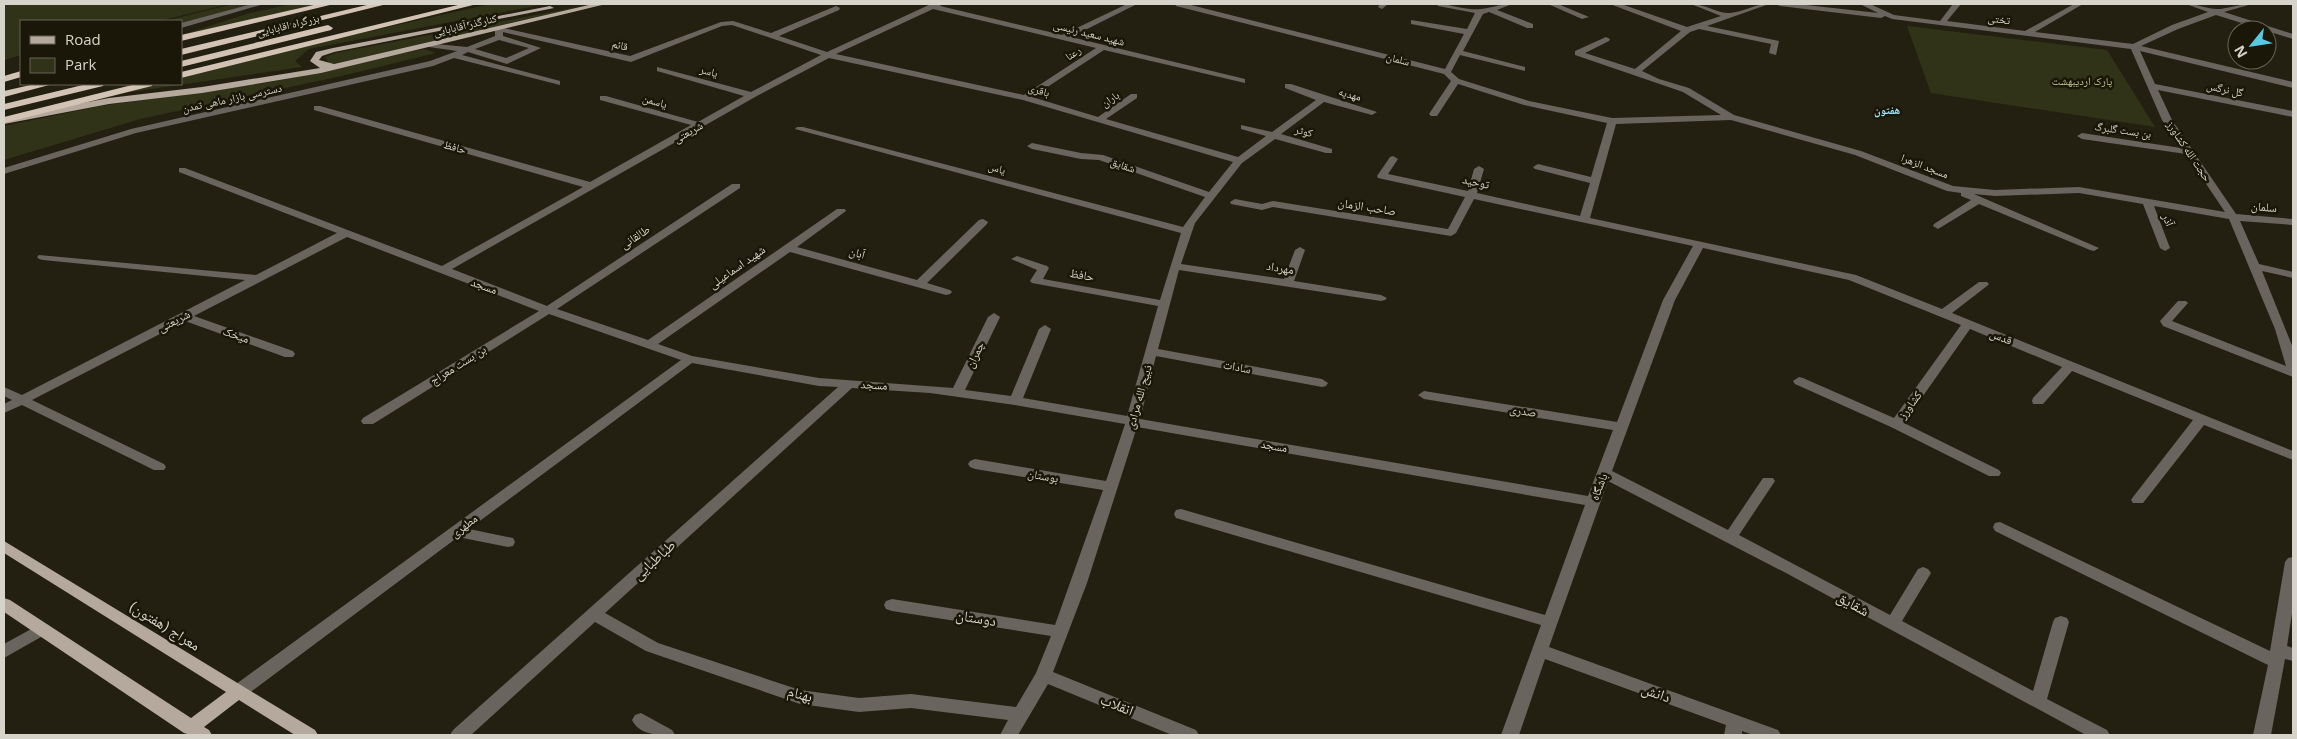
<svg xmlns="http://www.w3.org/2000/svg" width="2297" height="739" font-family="'Open Sans','Noto Naskh Arabic',sans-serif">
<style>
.green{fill:#303317}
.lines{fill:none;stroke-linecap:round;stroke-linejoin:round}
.minor{fill:#6a645e;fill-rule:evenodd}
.major{fill:#b5a89c;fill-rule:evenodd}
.highway{fill:#d3c3b5;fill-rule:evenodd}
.labels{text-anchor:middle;stroke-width:5;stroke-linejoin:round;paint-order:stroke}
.far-street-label{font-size:11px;fill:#d6d4ca;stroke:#1a1708}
.far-park-label{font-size:11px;fill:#bec68a;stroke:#1a1708}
.far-neighbourhood-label{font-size:11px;font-weight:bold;fill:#9ae7fa;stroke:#1a1708}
.street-label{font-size:12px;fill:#d6d4ca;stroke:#1a1708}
.near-street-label{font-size:15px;fill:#d6d4ca;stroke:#1a1708}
</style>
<rect width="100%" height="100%" fill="#242011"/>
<!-- green -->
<g class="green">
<polygon points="4,4 229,4 159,21 21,21 21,55 4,60"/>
<polygon points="233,4 258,4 181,24 181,21 165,21"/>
<polygon points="292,4 322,4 181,35 250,13"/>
<polygon points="490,4 546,4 309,49 295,61 302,67 124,93 159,84 181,84 181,78 313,44"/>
<polygon points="588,5 346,61 330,64 325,57 335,53"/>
<polygon points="1907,26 2107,50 2155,127 1931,93"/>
<polygon points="424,49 436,53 346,75 140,119 4,160 4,126 101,106 271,82"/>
</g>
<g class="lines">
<!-- minor -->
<g class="minor">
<polygon points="252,4 264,4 181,28 181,23"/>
<path d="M931 4H942L940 6 1062 35 1127 4H1137L1071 37 1245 79V83L1104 50 1032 97 1098 117 1131 94H1137V98L1106 119 1238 157 1266 136 1241 129V125L1272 132 1316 100 1285 88V84H1291L1377 112 1372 115 1324 102 1281 134 1332 149V153H1326L1275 139 1242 163 1195 223 1181 264 1284 279 1295 250 1300 247 1305 250 1294 281 1381 295 1387 298 1385 300 1381 301 1179 270 1158 349 1322 379 1328 383 1326 386 1322 387 1156 356 1140 419 1588 496 1613 430 1424 399 1418 395 1424 391 1617 422 1663 300 1693 246 1474 199 1456 233 1451 236 1273 207 1262 210 1231 204 1230 202 1235 199 1262 204 1273 201 1448 229 1465 197 1378 178 1377 176 1390 157 1393 156 1398 159 1388 174 1468 191 1474 169 1479 166 1484 169 1477 193 1580 216 1590 183 1535 169 1533 167 1538 164 1591 177 1607 123 1524 105 1458 84 1437 116H1431L1429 114 1451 81 1444 74 1176 6 1175 4H1187L1445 69 1464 34 1411 24V20L1467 29 1475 13 1438 6 1437 4C1451 4 1468 11 1481 9 1491 8 1500 4 1512 4L1497 10 1533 24V28H1527L1489 12 1483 14 1463 51 1525 67V71L1460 55 1451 72 1459 79 1529 101 1612 118 1721 115 1683 92 1575 55V51L1606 37 1610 39 1609 41 1585 53 1635 69 1681 31 1610 4H1621L1687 27 1721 16 1691 4C1705 4 1719 14 1730 13 1743 12 1755 4 1769 4L1707 26 1779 41 1776 55 1769 53 1771 44 1699 29 1690 32 1642 71 1659 79 1689 88 1734 115 1861 151 1953 186 1995 190 2079 187 2225 212 2186 154 2082 139 2077 136 2082 133 2181 148 2162 120 2131 49 1892 19 1885 16 1881 18 1780 6 1776 4H1797L1878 13 1860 4H1870L1894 15 1940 21 1953 4H1961L1947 21 2025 31 2074 4H2083L2035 32 2133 44 2172 25 2208 12 2186 4C2197 4 2205 8 2215 9 2223 10 2240 4 2252 4L2224 12 2293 34V39L2216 15 2178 29 2141 46 2293 82V88L2140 51 2155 84 2293 111V117L2158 90 2172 120 2236 214 2293 219V225L2240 221 2259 264 2293 272V278L2262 271 2293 348V377L2163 326 2160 321 2178 301H2186L2188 303 2172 321 2286 366 2275 329 2229 219 2154 206 2170 248 2165 251 2160 248 2143 204 2079 193 1995 196 1974 194 2099 248 2094 251 2090 250 1979 204 1938 229 1933 226 1934 224 1971 200 1961 196V193L1947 191 1855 155 1731 120 1616 124 1590 218 1856 275 1942 309 1979 282H1987L1989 284 1987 286 1952 313 2293 451V460L2204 425 2143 503H2133L2131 500 2133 497 2193 420 2072 371 2043 404H2033L2032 401 2033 398 2062 367 1970 329 1904 423 1999 470 2001 473 1999 476H1989L1891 427 1795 384 1793 381 1799 377 1803 378 1894 418 1961 325 1849 280 1703 248 1675 300 1612 471 1728 530 1763 478H1773L1775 481 1739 535 1890 615 1918 569 1923 567 1928 569 1931 573 1902 621 2033 691 2053 622 2055 618 2061 616 2067 618 2069 622 2047 699 2107 730 2110 735H2086L1786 573 1608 481 1549 647 1778 730 1781 735H1753L1742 731V735H1724L1726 725 1545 659 1519 735H1501L1541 625 1176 518 1174 514 1176 510 1181 509 1545 615 1585 505 1137 427 1087 583 1053 672 1196 730 1199 735H1172L1048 684 1018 735H1000L1008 720 911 708 859 712 800 704 646 651 595 622 471 735H450L453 730 838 387 819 386 692 363 469 529 513 538 515 542 513 546 508 547 458 537 244 697 238 699 232 697 230 692 232 687 681 360 549 314 373 424H363L361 421 363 418 539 311 347 237 194 316 293 351 295 354 293 357H285L185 321 32 400 164 464 166 467 164 470H154L22 405 4 413V404L12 400 4 396V387L22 395 245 280 43 260 39 259 37 257 39 255 256 275 337 233 179 172V168H185L442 266 583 187 314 110V106H320L590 182 691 125 600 100V96H606L698 122 744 96 657 71V67L751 92 821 55 732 25 722 26 631 62 503 32V36L541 48 507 64 468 52 462 55 560 81V85L454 58 433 66 136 133 4 174V168L131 129 430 61 457 51 429 47 425 45 426 43 467 47 495 36V29L499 27 630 56 721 22 733 21 771 33 836 6 840 8 839 10 779 36 827 52ZM933 9 1096 48 1024 95 836 54ZM499 40 529 48 506 58 475 49ZM829 58 1023 100 1233 162 1209 192 1103 155 1081 153 1032 143 1027 146 1032 149 1081 159 1099 160 1205 197 1183 227 803 127H797L795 129 1181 233 1160 300 1043 279 1049 268 1047 266 1017 256 1011 259 1037 270 1030 281 1032 283 1158 306 1127 416 1023 398 1051 329 1045 325 1039 329 1011 396 965 390 1000 317 994 313 988 317 953 388 819 378 692 356 658 344 790 252 946 295 950 294 952 292 950 290 927 283 987 224 988 222 983 219 979 220 917 280 797 247 846 211 845 209H837L648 340 557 309 740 188V184H732L547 306 452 269 755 97ZM852 388 930 393 1015 405 1125 424 1106 481 975 459 970 461 968 464 970 467 975 469 1103 490 1055 625 892 599 886 601 884 605 886 609 892 611 1051 636 1036 673 1016 707 911 694 859 698 800 690 658 643 605 613Z"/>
<polygon points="1380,4 1388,4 1382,9 1378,7"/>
<polygon points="1548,4 1558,4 1589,17 1582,19"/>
<polygon points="2000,522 2270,651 2285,562 2288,558 2293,557 2293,607 2287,646 2293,648 2293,661 2285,659 2271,735 2253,735 2268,665 1995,531 1993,527 1995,523"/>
<polygon points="42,623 48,625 50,629 48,633 4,658 4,644"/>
<path d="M641 713 672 730 675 735C659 735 640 736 632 720L635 715Z"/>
</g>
<!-- major -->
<g class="major">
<polygon points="593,4 606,4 321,73 202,93 109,104 4,124 4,118 109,98 202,87 320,68 310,61 316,52 333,48 550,6 554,8 334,52 322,56 319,60 334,64"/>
<polygon points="4,541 315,730 318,735 295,735 239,700 204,727 209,730 212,735 190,735 184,733 4,612 4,598 10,600 191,718 226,692 4,553"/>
</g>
<!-- highway -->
<g class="highway">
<polygon points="318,4 334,4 181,41 181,35"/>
<polygon points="371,4 387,4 181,55 181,49"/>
<polygon points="462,4 477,4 181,78 181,72"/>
<polygon points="328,25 333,28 331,30 181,67 181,61"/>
<polygon points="21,71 21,77 4,82 4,76"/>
<polygon points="35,84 53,84 4,97 4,91"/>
<polygon points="87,84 104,84 103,86 4,110 4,104"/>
<polygon points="136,84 153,84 152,86 4,123 4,117"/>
</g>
</g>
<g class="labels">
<!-- far-street labels -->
<g class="far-street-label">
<text transform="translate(1999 19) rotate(7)" y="4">تختی</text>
<text transform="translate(288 25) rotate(-14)" y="4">بزرگراه اقابابایی</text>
<text transform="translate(465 25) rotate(-13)" y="4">کنارگذر آقابابایی</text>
<text transform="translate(1089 33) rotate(14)" y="4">شهید سعید رئیسی</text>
<text transform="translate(620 45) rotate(13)" y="4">قائم</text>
<text transform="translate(1073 53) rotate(-33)" y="4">رعنا</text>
<text transform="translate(1398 59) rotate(14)" y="4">سلمان</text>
<text transform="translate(709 71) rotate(15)" y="4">یاسر</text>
<text transform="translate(2225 89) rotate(12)" y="4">گل نرگس</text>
<text transform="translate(1039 90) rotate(16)" y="4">باقری</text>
<text transform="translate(1350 94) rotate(15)" y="4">مهدیه</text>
<text transform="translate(232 98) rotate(-12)" y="4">دسترسی بازار ماهی تمدن</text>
<text transform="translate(1110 99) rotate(-34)" y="4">باران</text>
<text transform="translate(655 101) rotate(16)" y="4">یاسمن</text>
<text transform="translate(2123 130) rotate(8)" y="4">بن بست گلبرگ</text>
<text transform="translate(1304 131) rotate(14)" y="4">کوثر</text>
<text transform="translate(688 132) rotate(-30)" y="4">شریعتی</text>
<text transform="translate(455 147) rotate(16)" y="4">حافظ</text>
<text transform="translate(2189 151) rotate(56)" y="4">حجت الله کشاورز</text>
<text transform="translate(1123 165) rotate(19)" y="4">شقایق</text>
<text transform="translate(1925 166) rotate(21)" y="4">مسجد الزهرا</text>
<text transform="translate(997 168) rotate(15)" y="4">یاس</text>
</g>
<!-- far-park labels -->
<g class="far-park-label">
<text x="2082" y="85">پارک اردیبهشت</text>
</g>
<!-- far-neighbourhood labels -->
<g class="far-neighbourhood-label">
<text x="1887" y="114">هفتون</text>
</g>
<!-- street labels -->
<g class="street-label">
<text transform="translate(1476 182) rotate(12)" y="4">توحید</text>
<text transform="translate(1367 207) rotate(9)" y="4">صاحب الزمان</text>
<text transform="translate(2264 207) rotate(5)" y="4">سلمان</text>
<text transform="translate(2168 220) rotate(68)" y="4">آذر</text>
<text transform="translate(635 237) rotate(-33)" y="4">طالقانی</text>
<text transform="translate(857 253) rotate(15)" y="4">آبان</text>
<text transform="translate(737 267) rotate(-35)" y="4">شهید اسماعیلی</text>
<text transform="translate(1280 268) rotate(9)" y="4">مهرداد</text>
<text transform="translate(1082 275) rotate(10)" y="4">حافظ</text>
<text transform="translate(484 286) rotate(20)" y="4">مسجد</text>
<text transform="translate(174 321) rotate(-27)" y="4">شریعتی</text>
<text transform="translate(236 335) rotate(20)" y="4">میخک</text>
<text transform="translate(2001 337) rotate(22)" y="4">قدس</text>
<text transform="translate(975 355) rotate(-64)" y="4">چمران</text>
<text transform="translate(458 365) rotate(-32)" y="4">بن بست معراج</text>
<text transform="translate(1237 367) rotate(11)" y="4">سادات</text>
<text transform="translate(874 385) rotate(3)" y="4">مسجد</text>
<text transform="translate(1139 397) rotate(-74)" y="4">ذبیح الله مرادی</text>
<text transform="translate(1910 405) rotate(-54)" y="4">کشاورز</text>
<text transform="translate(1523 411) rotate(9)" y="4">صدری</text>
<text transform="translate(1274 446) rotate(10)" y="4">مسجد</text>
<text transform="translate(1043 476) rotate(10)" y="4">بوستان</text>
<text transform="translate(1599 487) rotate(-69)" y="4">باشگاه</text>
<text transform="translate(464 526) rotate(-37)" y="4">مطهری</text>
</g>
<!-- near-street labels -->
<g class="near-street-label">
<text transform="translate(654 560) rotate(-42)" y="5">طباطبایی</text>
<text transform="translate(1853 604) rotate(29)" y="5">شقایق</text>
<text transform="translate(976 618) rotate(9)" y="5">دوستان</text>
<text transform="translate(165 626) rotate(32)" y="5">معراج (هفتون)</text>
<text transform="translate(1656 693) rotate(20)" y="5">دانش</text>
<text transform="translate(800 694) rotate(14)" y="5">بهنام</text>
<text transform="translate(1117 705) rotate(22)" y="5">انقلاب</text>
</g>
</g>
<!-- border -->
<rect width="2297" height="739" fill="none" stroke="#d6d4ca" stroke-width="10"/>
<!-- legend -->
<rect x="20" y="20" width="162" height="65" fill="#1a1708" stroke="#656356"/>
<rect x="30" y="36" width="25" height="8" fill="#b5a89c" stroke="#656356"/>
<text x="65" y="45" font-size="15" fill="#d6d4ca">Road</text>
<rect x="30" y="58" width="25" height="15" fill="#303317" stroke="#656356"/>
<text x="65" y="70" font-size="15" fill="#d6d4ca">Park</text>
<!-- north arrow -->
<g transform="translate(2252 45) rotate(240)"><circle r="24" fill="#1a1708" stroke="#656356"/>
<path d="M0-4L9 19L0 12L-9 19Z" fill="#57c9e2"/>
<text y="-8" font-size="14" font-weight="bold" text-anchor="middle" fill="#d6d4ca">N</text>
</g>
</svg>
